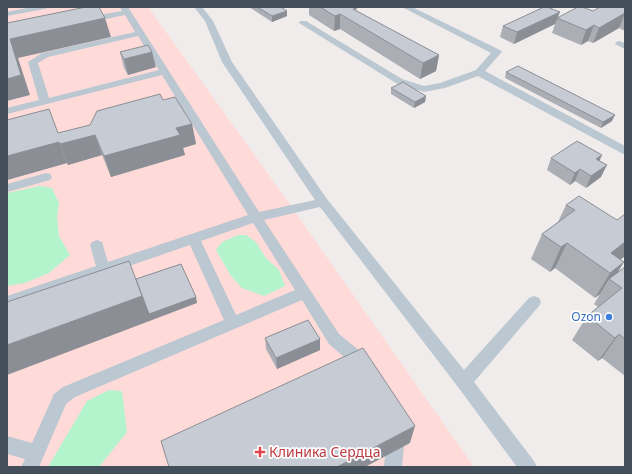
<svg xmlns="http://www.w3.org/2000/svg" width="632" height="474" font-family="'Noto Sans',sans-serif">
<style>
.medical{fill:#fedbd8}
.green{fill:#b4f4cc}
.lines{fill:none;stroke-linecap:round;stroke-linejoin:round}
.service{fill:#bbc7d1;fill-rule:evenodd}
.wall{fill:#abafb5}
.shaded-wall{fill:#8b8e94}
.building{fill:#c7cbd3;stroke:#8b8e94}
.shop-dot{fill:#3f7fe0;stroke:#fff;stroke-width:1.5}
.health-dot{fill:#e0444e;stroke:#fff;stroke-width:1.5}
.labels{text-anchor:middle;stroke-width:3.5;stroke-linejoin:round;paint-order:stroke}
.shop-label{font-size:12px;fill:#366cbe;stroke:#fff;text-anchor:end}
.near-health-label{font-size:14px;fill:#be3a42;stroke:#fff;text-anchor:start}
</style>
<rect width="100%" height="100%" fill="#f0ecec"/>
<!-- medical -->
<polygon class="medical" points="7,7 148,7 279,189 474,467 7,467"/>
<!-- green -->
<g class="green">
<polygon points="40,186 52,188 59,203 57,218 59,236 70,255 49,273 25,283 7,286 7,193"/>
<polygon points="238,235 246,235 256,242 266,258 279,270 285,286 264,296 242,288 231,276 216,250 222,242"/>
<polygon points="109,390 122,391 127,432 99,467 48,467 87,401"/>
</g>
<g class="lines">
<!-- service -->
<g class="service">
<polygon points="32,7 49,7 45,9 7,16 7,12"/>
<path d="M120 7H128L259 212 315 200 222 62 205 21 194 7H202L213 21 232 62 327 199 464 370 529 298 534 296 539 298 541 302 539 306 474 382 534 461 537 467H517L458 387 320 207 264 220 339 334 371 360 373 365 371 370 365 372 359 370 329 344 302 300 75 397 66 404 39 467H21L25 459 7 454V436L32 443 54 394 63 387 224 320 190 245 7 308V296L96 266 90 245 92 242 97 240 102 242 108 262 248 215 162 75 7 114V108L39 100 28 62 42 53 135 32 125 15 87 23 83 20 87 17 122 11ZM138 36 159 70 49 98 38 63 48 57ZM253 223 295 290 236 315 201 241Z"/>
<polygon points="402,7 412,7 500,50 502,52 500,54 485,71 625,146 625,155 478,76 445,88 424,92 421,91 396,83 299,23 300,21 306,21 402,79 424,86 440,83 476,70 491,53"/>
<polygon points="619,41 625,43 625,49 615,44 616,42"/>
<polygon points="46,173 50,174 52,177 50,180 7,192 7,184"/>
<polygon points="396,426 402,428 405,434 402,467 384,467 387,434 390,428"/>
</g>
</g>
<!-- wall -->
<g class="wall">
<polygon points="249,7 281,7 287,16 272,22"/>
<polygon points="309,7 355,7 357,8 356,11 439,55 436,71 420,79 340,29 334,31 309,15"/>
<polygon points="625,8 625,31 619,28 593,43 588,41 581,45 552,33 555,24 514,44 500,37 503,26 593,11"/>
<polygon points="120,52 156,67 128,75 124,68"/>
<polygon points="506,72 612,121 601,128 505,78"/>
<polygon points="391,88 426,96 425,102 414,108 391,94"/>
<polygon points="163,100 192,124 196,144 183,148 185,155 111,177 102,155 68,165 67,163 7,180 58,133 90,125"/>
<polygon points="551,158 599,161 601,177 586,188 575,181 570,185 547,170"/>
<polygon points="566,205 617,220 625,214 625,256 620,260 624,262 618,272 625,267 625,376 602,358 598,361 572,340 587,316 598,307 594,304 600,294 595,298 555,268 550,272 531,259 542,234 558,222"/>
<polygon points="265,338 320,339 320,350 277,369 266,349"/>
</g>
<!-- shaded-wall -->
<g class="shaded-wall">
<polygon points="287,11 287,16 272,22 272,16"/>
<polygon points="560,12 555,24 514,44 517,32"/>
<polygon points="625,13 619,28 593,43 599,28"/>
<polygon points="340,14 340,29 334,31 335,16"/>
<polygon points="105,18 111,37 18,58 30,95 7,101 7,79 10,39"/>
<polygon points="594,25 588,41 581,45 586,30"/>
<polygon points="152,52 156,67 128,75 124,59"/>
<polygon points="439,55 436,71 420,79 423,63"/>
<polygon points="426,96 425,102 414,108 415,102"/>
<polygon points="49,109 62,144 95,135 102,155 68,165 60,144"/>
<polygon points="615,115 612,121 601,128 603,122"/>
<polygon points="192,124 196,144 183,148 185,155 111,177 104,156 176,128"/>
<polygon points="59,142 67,163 7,180 7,156"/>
<polygon points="602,155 597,167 596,159"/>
<polygon points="607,165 601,177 586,188 591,176"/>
<polygon points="580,169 575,181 570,185 575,173"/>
<polygon points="625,242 625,256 606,271 611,253"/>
<polygon points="567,243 555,268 550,272 561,247"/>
<polygon points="624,262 612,281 609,279 600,294 595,298 610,273"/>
<polygon points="142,296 196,297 197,303 7,375 7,345"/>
<polygon points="619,334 602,358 598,361 615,338"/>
<polygon points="320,339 320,350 277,369 276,358"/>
<polygon points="415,426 410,443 365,467 337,467"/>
</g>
<!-- building -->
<g class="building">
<polygon points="86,7 99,7 105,18 10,39 21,75 7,79 7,23"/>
<polygon points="257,7 281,7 287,11 272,16"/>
<polygon points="320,7 355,7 357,8 353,9 439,55 423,63 340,14 335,16"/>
<polygon points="544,7 547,7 560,12 517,32 503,26"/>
<polygon points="578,7 582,7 593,11 600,7 624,7 625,8 625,13 599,28 594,25 586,30 557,18"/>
<polygon points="148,45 152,52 124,59 120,52"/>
<polygon points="518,66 615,115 603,122 506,72"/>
<polygon points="403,82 426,96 415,102 391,88"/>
<polygon points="160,94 163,100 175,97 192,124 176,128 180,135 104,156 95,135 60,144 59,142 7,156 7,120 49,109 58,133 90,125 97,111"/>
<polygon points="577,141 602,155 596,159 607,165 591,176 580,169 575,173 551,158"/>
<polygon points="579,196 617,220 625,214 625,242 611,253 624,262 610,273 567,243 561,247 542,234 575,210 566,205"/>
<polygon points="129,261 142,296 7,345 7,302"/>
<polygon points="181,264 196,297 149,314 136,279"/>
<polygon points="625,267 625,339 619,334 615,338 587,316 622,288 609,279"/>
<polygon points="308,320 320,339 276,358 265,338"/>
<polygon points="363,348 415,426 337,467 169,467 161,441"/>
</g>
<!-- markers -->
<circle class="shop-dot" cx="609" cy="317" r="4"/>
<path class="health-dot" d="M258 446h4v4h4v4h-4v4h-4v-4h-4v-4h4z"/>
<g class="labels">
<!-- shop labels -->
<g class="shop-label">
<text x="601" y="321">Ozon</text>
</g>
<!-- near-health labels -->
<g class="near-health-label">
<text x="269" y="457">Клиника Сердца</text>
</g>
</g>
<!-- border -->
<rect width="632" height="474" fill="none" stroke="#43505c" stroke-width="16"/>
</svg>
